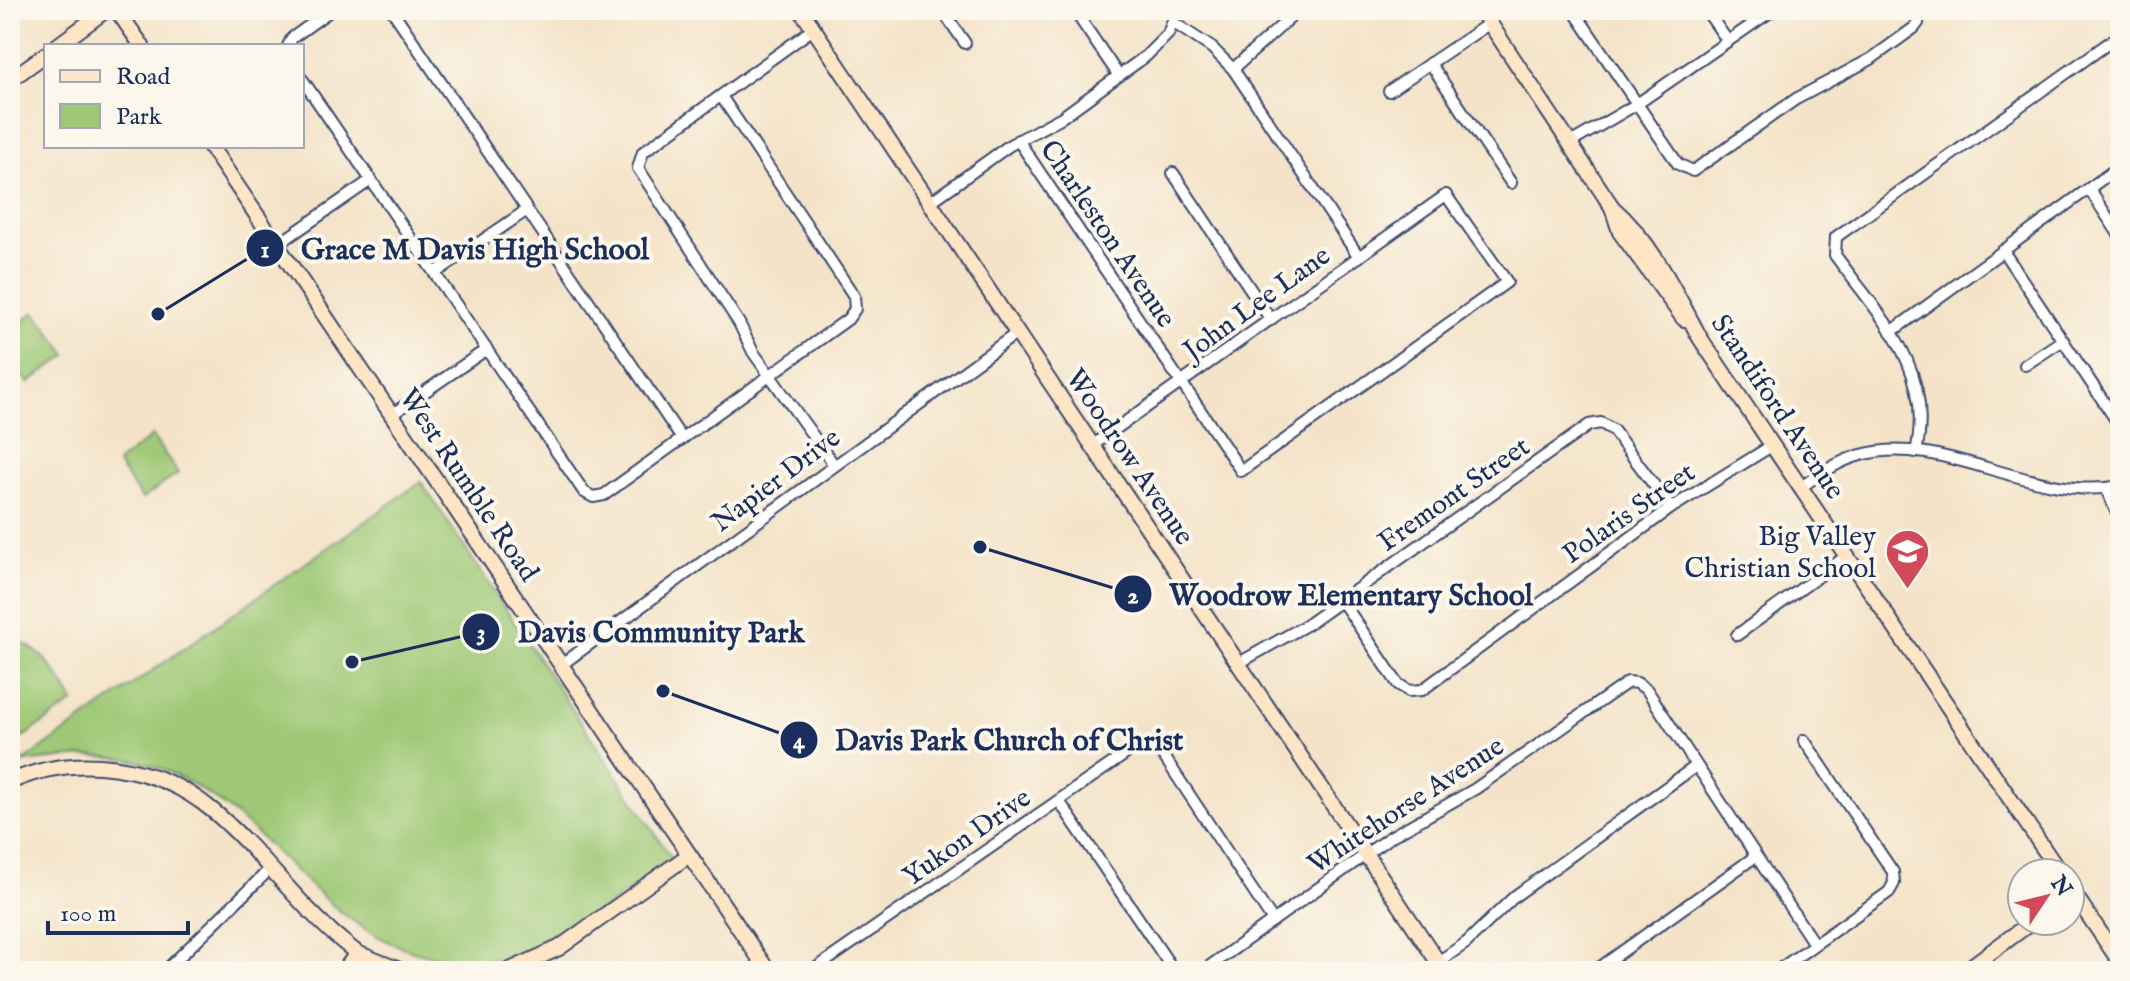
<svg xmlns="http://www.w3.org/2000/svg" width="2130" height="981" font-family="'IM FELL English',serif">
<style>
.green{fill:#9fc976;stroke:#5d7c6a;stroke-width:2}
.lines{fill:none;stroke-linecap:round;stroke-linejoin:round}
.street-casing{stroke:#3c4a6e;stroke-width:14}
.secondary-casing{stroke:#3c4a6e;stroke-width:18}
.street{stroke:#fff;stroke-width:10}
.secondary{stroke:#fee5c5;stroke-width:14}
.labels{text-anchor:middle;stroke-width:8;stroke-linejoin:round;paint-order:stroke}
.street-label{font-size:28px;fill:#1b2f5e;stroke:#fbf7ec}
.poi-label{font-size:28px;fill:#1b2f5e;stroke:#fbf7ec;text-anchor:end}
.leader{fill:none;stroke:#1b2f5e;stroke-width:3}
.callout-dot{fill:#1b2f5e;stroke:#fbf7ec;stroke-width:3}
.mark-label{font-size:24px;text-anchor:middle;font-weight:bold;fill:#fff}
.callout-label{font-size:30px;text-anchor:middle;font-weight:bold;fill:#1b2f5e;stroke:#fbf7ec;stroke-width:8;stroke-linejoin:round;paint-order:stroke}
</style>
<rect width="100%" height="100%" fill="#fbf7ec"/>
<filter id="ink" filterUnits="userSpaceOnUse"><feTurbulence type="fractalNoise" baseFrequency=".0125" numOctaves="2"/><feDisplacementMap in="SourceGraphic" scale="16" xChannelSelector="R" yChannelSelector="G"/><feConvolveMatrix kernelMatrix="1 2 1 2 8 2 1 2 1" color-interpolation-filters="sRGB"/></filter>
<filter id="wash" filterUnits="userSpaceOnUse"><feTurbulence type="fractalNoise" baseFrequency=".006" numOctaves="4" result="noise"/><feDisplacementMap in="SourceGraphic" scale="32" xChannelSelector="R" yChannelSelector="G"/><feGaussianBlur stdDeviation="1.8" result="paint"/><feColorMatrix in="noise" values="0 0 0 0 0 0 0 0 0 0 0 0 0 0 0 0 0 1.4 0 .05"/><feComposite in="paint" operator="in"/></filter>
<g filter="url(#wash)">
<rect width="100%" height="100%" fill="#f4e3c8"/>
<!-- green -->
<g class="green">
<polygon points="35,312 67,355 28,383 10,358 10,330"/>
<polygon points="152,436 178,473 142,499 117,463"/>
<path d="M421 482 672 859C623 893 572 939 514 958 331 981 299 831 169 772 122 750 70 755 21 763Z"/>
<path d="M10 639C41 645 59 676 74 702L10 746Z"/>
</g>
</g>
<g filter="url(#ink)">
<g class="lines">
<defs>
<g id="street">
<polyline points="392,10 682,439"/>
<polyline points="942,10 965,43"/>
<polyline points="1074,10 1119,76"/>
<polyline points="1706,10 1727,40"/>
<polyline points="1576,14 1678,164 1693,171 1796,99 1871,59 1914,28 1918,23 1920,10"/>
<polyline points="1174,23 1212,48 1233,69 1359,257"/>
<polyline points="813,29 643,152 638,168 739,323 753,352 834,465"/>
<polyline points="288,46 292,38 331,10"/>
<polyline points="1430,63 1511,183"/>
<polyline points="1233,69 1290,18 1290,10"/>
<polyline points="302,79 584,492 593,497 604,495 848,319 855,309 854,296 721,96"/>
<polyline points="1389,91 1490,23"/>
<path d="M1018 140 1174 372C1197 405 1219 438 1241 471L1507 282 1446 195 1093 445"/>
<polyline points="1570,143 1637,104 1773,10"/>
<polyline points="1173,173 1271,320"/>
<polyline points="2089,189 2120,236"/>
<polyline points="929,203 1010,145 1062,117 1146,56 1168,34 1177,10"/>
<polyline points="277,245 371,180"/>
<polyline points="2003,251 2120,426"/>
<polyline points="435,273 527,210"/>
<polyline points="1891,332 2120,166"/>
<polyline points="2025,365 2063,340"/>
<polyline points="391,415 487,349"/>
<path d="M1916 452C1935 369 1881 318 1835 255L1836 237 2120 35"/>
<path d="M1801 487C1820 474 1838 461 1861 455 1942 432 2032 503 2120 486"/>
<polyline points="2106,489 2120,519"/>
<polyline points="1342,601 1398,684 1409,691 1422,690 1671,508 1773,445"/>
<polyline points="1737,635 1848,555"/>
<polyline points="1239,663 1308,624 1589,425 1601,423 1613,430 1671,508"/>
<polyline points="561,665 1017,333"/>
<polyline points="1059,801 1174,971"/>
<polyline points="1438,962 1466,943 1515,896 1696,766"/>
<polyline points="10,965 15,971"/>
<polyline points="165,971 269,870"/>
<polyline points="812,971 1140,744 1150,744 1161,752 1273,921"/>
<polyline points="1014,971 1034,971"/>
<polyline points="1203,971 1390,837 1475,789 1628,682 1637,683 1647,690 1814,944"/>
<polyline points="1595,971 1756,856"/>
<polyline points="1777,971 1889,892 1894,883 1893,872 1804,740"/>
</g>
<g id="secondary">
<polyline points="117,10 142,46"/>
<polyline points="801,10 1444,971"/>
<path d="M1481 10 1612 207C1652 242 1675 291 1700 338L2060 873"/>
<polyline points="57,46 106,10"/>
<polyline points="10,80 46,54"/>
<polyline points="210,146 768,971"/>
<polyline points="1612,207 1620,232 1684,319"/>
<path d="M10 782C75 752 157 764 212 810 259 849 295 902 342 941L357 953 402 971"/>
<polyline points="2070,888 2120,962"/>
<polyline points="344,971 357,953"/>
<polyline points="508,971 559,948 689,855"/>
<polyline points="1965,971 2033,921"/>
</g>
</defs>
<!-- street casing -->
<use href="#street" class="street-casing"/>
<!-- secondary casing -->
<use href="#secondary" class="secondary-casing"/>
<!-- street -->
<use href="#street" class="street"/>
<!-- secondary -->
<use href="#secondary" class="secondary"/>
</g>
</g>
<!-- icons -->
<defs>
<symbol id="school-pin" viewBox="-11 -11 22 30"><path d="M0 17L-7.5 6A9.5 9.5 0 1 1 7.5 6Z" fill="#d1495b" stroke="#fbf7ec"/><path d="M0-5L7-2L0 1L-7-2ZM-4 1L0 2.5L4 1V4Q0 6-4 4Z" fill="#fff"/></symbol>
</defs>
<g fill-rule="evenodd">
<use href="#school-pin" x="1882" y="526" width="51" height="69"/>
</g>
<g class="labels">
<!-- street labels -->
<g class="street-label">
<text transform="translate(1109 233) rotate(56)" y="10">Charleston Avenue</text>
<text transform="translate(1256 302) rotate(-36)" y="10">John Lee Lane</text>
<text transform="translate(1779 406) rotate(56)" y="10">Standiford Avenue</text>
<text transform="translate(1131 456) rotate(56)" y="10">Woodrow Avenue</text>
<text transform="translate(775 479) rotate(-37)" y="10">Napier Drive</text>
<text transform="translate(470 484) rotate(56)" y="10">West Rumble Road</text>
<text transform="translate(1453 493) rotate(-35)" y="10">Fremont Street</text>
<text transform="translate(1628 512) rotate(-35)" y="10">Polaris Street</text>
<text transform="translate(1405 804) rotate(-33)" y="10">Whitehorse Avenue</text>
<text transform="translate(966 836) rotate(-35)" y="10">Yukon Drive</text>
</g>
<!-- poi labels -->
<g class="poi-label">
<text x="1876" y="545">Big Valley<tspan x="1876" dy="32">Christian School</tspan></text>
</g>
</g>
<!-- callouts -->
<path class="leader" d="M158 314L265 248M980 547L1133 594M352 662L481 632M663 691L799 740"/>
<g class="callout-dot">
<circle cx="158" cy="314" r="8"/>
<circle cx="980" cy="547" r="8"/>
<circle cx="352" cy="662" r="8"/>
<circle cx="663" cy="691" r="8"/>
<circle cx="265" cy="248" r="20"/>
<circle cx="1133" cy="594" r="20"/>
<circle cx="481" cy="632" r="20"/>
<circle cx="799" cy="740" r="20"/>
</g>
<g class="mark-label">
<text x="265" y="257">1</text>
<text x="1133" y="603">2</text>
<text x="481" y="640">3</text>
<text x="799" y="748">4</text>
</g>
<g class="callout-label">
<text x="475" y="259">Grace M Davis High School</text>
<text x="1351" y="605">Woodrow Elementary School</text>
<text x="661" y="642">Davis Community Park</text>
<text x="1009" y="750">Davis Park Church of Christ</text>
</g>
<!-- margin -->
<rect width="2130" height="981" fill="none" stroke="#fbf7ec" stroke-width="40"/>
<!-- legend -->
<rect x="44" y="44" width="260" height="104" fill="#fbf7ec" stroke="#a1a7b3" stroke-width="2"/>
<rect x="60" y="70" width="40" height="12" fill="#fee5c5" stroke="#a1a7b3" stroke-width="2"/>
<text x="116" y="84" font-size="24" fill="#1b2f5e">Road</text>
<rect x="60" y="104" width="40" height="24" fill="#9fc976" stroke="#a1a7b3" stroke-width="2"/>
<text x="116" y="124" font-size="24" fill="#1b2f5e">Park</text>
<!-- north arrow -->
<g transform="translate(2046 897) rotate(55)"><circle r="38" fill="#fbf7ec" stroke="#a1a7b3" stroke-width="2"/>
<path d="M0-6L14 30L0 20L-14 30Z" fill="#d1495b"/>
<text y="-12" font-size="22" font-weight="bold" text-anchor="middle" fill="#1b2f5e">N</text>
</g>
<!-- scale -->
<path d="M48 921v12h140v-12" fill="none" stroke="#1b2f5e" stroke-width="4"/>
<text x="60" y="921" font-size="24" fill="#1b2f5e" stroke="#fbf7ec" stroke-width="6" paint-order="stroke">100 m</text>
</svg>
